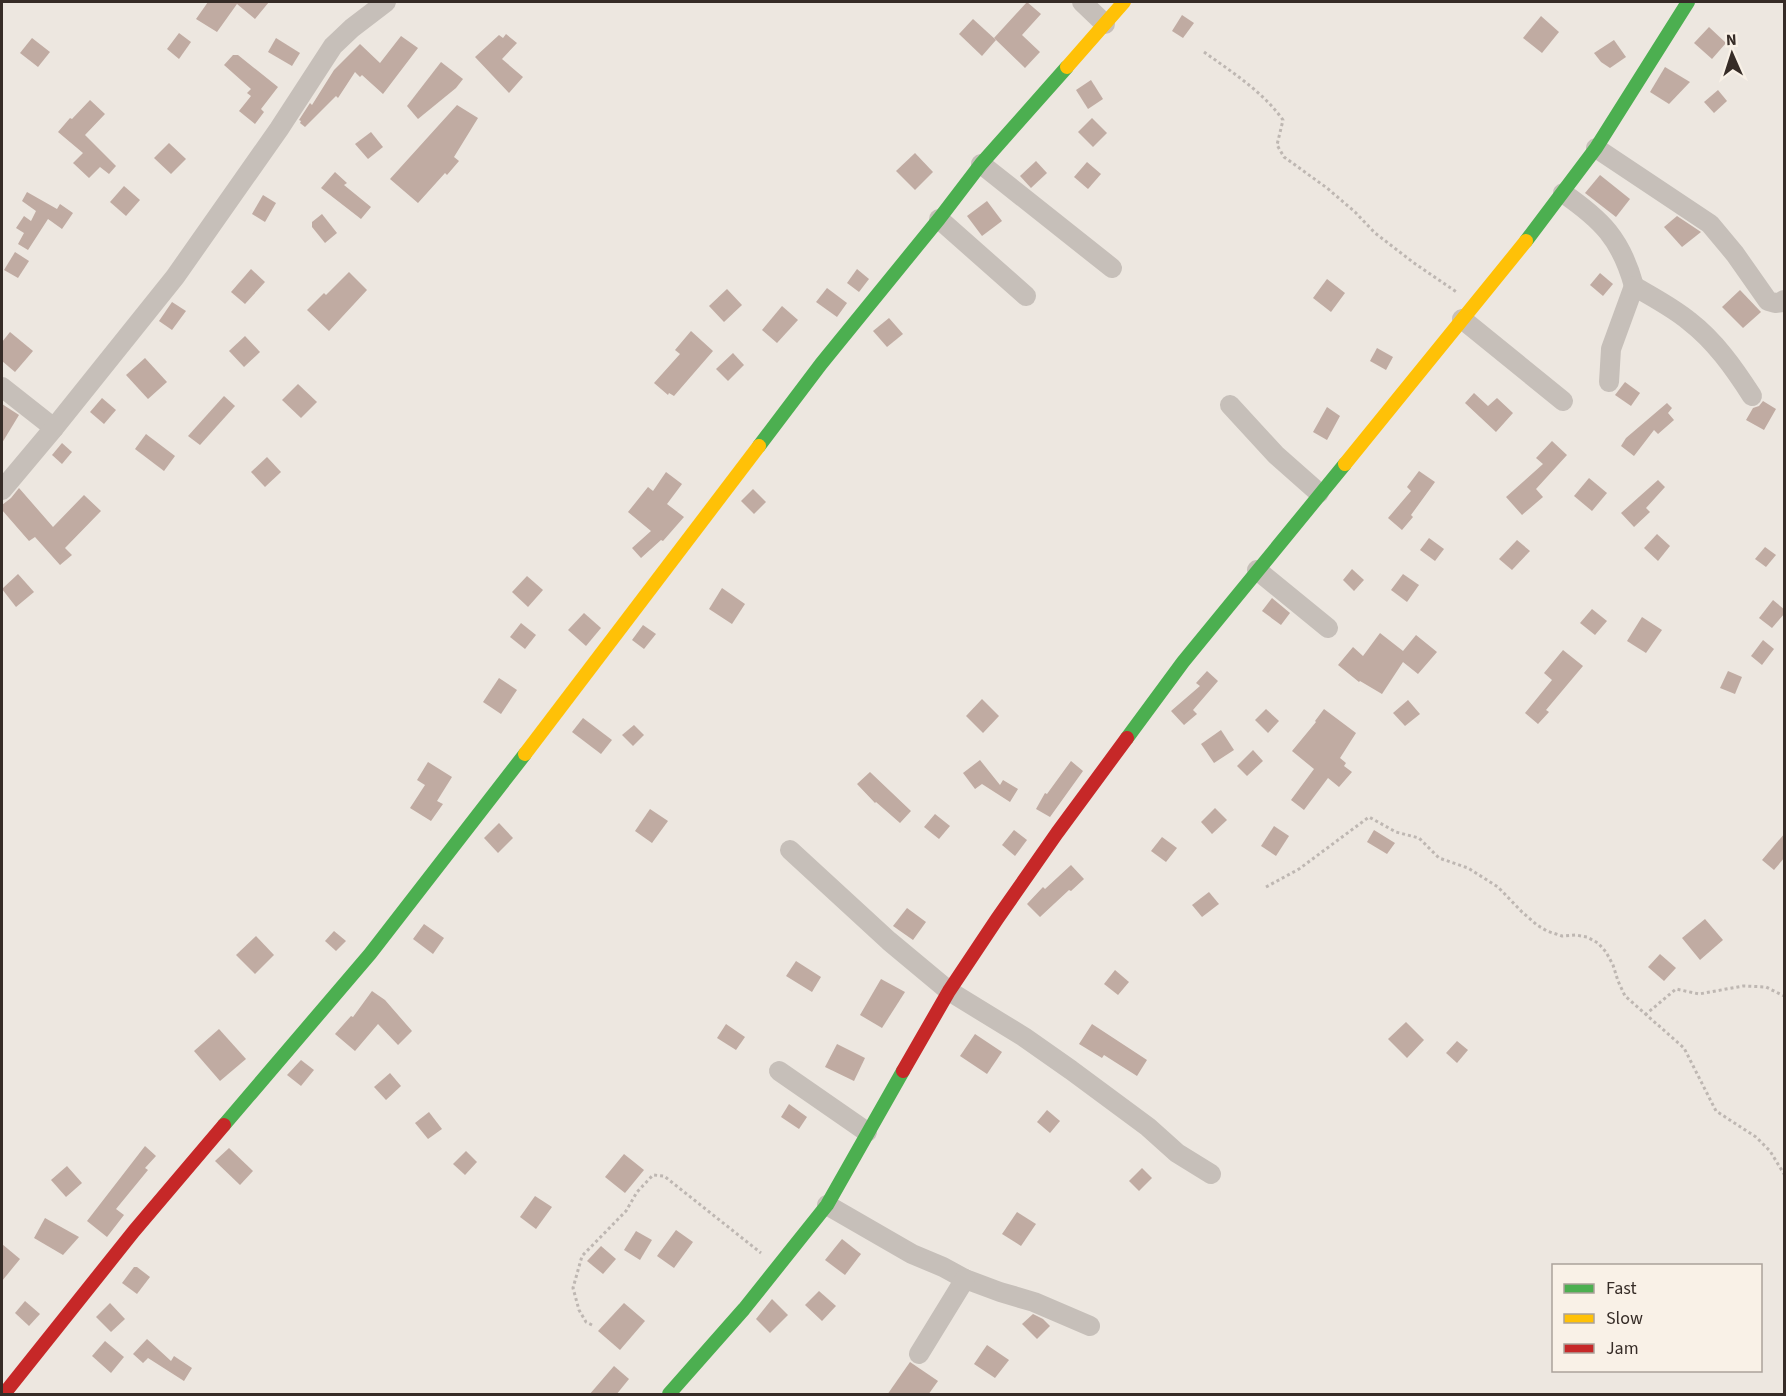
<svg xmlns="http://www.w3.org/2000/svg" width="1786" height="1396" font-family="'Source Sans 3',sans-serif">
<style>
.building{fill:#c0aba2}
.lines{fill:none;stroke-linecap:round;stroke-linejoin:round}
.path{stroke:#beb7b2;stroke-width:3;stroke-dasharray:3 3;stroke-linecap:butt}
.street{stroke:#c6bfb9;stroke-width:20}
.fast{stroke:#4caf50;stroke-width:14}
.slow{stroke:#ffc107;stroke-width:14}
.jam{stroke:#c62828;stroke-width:14}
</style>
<rect width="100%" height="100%" fill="#ede7e0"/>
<!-- building -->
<g class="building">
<polygon points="208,2 269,2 255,19 237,4 217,32 196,19"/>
<polygon points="1027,2 1041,14 1022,35 1040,52 1025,68 994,38"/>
<polygon points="1182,15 1194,23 1183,38 1172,31"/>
<polygon points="1541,16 1559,32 1542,53 1523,38"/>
<polygon points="973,19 996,40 982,56 959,34"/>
<polygon points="1709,27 1726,43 1712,59 1694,43"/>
<polygon points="179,33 191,42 179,59 167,49"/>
<polygon points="506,34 517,43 502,59 523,77 509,93 475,57 499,35 503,38"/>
<polygon points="401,36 418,48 383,94 362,75 360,77 355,72 338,98 336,96 305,127 300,123 301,121 299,120 310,103 312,105 334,70 360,44 380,63"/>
<polygon points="32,38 50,52 38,67 20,53"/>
<polygon points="276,38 300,53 292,66 268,52"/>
<polygon points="1614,40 1626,57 1610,68 1601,62 1594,53"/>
<polygon points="233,55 238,55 278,87 261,109 264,112 255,124 239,111 251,96 247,93 251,89 224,65"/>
<polygon points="441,62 463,79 456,88 418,119 407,106"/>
<polygon points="1665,67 1690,82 1669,104 1650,92"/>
<polygon points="1091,80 1103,99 1088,109 1076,90"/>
<polygon points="1718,90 1727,101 1714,113 1704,102"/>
<polygon points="90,100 105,114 85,135 116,166 109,174 100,167 89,178 73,163 83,153 58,132 70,118 72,119"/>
<polygon points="457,105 478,118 454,157 459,161 447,175 445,173 418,203 390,179"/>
<polygon points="1092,118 1107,133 1093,147 1078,132"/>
<polygon points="371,132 383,147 368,159 355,144"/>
<polygon points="169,143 186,159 171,174 154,158"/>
<polygon points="915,153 933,172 915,190 896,171"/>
<polygon points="1036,161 1047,173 1031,188 1020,176"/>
<polygon points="1087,162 1101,174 1088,189 1074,177"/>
<polygon points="335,172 347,183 344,185 371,207 361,219 321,188"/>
<polygon points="1600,175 1630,199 1616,217 1585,193"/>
<polygon points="124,186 140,200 126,216 110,202"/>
<polygon points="27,192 57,209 60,204 73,213 62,229 48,219 28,250 18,244 24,233 16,228 24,216 31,221 36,211 22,201"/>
<polygon points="263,195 276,203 265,222 252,214"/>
<polygon points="987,201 1002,221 982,236 967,216"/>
<polygon points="322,214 337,233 325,243 312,227 312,222"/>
<polygon points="1677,216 1701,232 1682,247 1664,227"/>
<polygon points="15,252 29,261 18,278 4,270"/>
<polygon points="251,269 265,282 245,304 231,292"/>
<polygon points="857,269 869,279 859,292 847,283"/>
<polygon points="349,272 367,290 329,331 307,310 324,293 326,295"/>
<polygon points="1600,273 1613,284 1603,296 1590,285"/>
<polygon points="1327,279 1345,293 1331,312 1313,298"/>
<polygon points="827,288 847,303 837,317 816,302"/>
<polygon points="727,289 742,305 724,322 709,306"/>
<polygon points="1740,290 1761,312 1743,328 1722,307"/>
<polygon points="172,302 186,311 172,330 159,321"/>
<polygon points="782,306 798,320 777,343 762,330"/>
<polygon points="889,318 903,334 887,347 873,331"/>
<polygon points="691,331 713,351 674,396 669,393 668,395 654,383 680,354 675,350"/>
<polygon points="10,332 33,351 15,372 2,361 2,342"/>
<polygon points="245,336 260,352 244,367 229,351"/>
<polygon points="1377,348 1393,357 1386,370 1370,361"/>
<polygon points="733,353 744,365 728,381 716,369"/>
<polygon points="145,358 167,382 148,399 126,375"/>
<polygon points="1625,382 1640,393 1631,406 1615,395"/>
<polygon points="298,384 317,402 301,418 282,400"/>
<polygon points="1474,393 1488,406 1497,398 1513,413 1496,432 1465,403"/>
<polygon points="224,396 235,406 200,445 188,436"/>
<polygon points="102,398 116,410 104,424 90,412"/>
<polygon points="1763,401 1776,409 1764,430 1746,420 1753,408 1759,406"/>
<polygon points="1667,403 1672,408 1668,413 1674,420 1658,434 1654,430 1634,456 1621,446 1626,438"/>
<polygon points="2,404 19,415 2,443"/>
<polygon points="1327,407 1340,416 1327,440 1313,432"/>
<polygon points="146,434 175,456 164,471 135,449"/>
<polygon points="1552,441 1567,455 1536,489 1543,497 1522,515 1506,497 1543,464 1536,458"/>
<polygon points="62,443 72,452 62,464 52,455"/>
<polygon points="267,457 281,472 265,487 251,472"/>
<polygon points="1419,471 1435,482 1411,515 1413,517 1402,530 1388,518 1411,491 1407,487"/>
<polygon points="666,472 682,484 667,504 684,517 663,541 661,540 641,558 632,548 651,531 628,512 648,487 653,491"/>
<polygon points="1589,478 1607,493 1592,511 1574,496"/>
<polygon points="1658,480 1665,487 1646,508 1650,512 1634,527 1621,513"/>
<polygon points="19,488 53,527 84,495 101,511 65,548 72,555 60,565 35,537 29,541 2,510 2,505 11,498"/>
<polygon points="753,489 766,502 754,514 741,501"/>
<polygon points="1657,534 1670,546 1658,561 1644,548"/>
<polygon points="1429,538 1444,549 1435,561 1420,550"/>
<polygon points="1517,540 1530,551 1512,570 1499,559"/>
<polygon points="1765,547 1776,555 1766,567 1755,559"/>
<polygon points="1352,569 1364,580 1354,591 1343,580"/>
<polygon points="18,574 34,592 16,607 2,589"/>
<polygon points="1403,574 1419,585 1407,602 1391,590"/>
<polygon points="527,576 543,590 528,607 512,592"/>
<polygon points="722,588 745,604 732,624 709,609"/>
<polygon points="1272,598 1290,613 1281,625 1262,611"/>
<polygon points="1773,600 1785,610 1785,613 1772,628 1759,618"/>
<polygon points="1592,609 1607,621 1595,635 1580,623"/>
<polygon points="584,613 601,628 586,646 568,630"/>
<polygon points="1642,617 1662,630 1646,653 1627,641"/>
<polygon points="521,623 536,635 525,649 510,637"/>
<polygon points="643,625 656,634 644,649 632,640"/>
<polygon points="1380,633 1403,651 1416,635 1437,652 1418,674 1403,662 1382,694 1360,681 1359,682 1338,665 1353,647 1363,656"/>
<polygon points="1763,640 1774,649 1762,665 1751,656"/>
<polygon points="1563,650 1583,666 1546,710 1549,712 1538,724 1525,713 1552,680 1544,673"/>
<polygon points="1207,671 1218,681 1193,710 1197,714 1184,725 1171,711 1200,686 1196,683"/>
<polygon points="1728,671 1742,677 1735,694 1720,688"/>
<polygon points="499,678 517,690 501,714 483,702"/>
<polygon points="982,699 999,716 983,733 966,716"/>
<polygon points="1408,700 1420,714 1405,726 1393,713"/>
<polygon points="1266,709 1279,721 1268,733 1255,720"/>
<polygon points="1324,709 1356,733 1340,758 1346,763 1344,766 1352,772 1339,787 1328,778 1304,810 1291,800 1314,769 1292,751 1316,722 1315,721"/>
<polygon points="583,718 612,740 601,754 572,732"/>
<polygon points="634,725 644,735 633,746 622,735"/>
<polygon points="1221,730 1234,750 1214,763 1201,744"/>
<polygon points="1253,750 1263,761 1247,776 1237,766"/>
<polygon points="980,760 1000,785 1003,780 1018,789 1010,802 982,784 975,789 963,773"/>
<polygon points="1071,761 1083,771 1050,817 1036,809 1045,793 1047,794"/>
<polygon points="428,762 452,777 437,801 443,804 431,821 410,808 425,785 417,780"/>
<polygon points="870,772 911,811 900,823 876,802 875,803 857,784"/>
<polygon points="1215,808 1227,820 1212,834 1201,822"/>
<polygon points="650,809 668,821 652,843 635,831"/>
<polygon points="935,814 950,826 939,839 924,827"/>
<polygon points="499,823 513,838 498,853 484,838"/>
<polygon points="1274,826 1289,836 1276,856 1261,846"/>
<polygon points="1014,830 1027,840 1015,856 1002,845"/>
<polygon points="1374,830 1395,843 1387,854 1367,842"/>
<polygon points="1785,833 1785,857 1774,870 1762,860"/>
<polygon points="1162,837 1177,848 1166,862 1151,851"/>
<polygon points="1071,865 1084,879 1071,891 1069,890 1040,917 1027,904 1043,887 1045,889"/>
<polygon points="1209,892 1219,904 1202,917 1192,905"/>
<polygon points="907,908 926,922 913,940 893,926"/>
<polygon points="1705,919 1723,940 1700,960 1682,938"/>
<polygon points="424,924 444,938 433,954 413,939"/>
<polygon points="334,931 346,941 336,951 325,941"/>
<polygon points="256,936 274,955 255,974 236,955"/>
<polygon points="1660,954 1676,968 1664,981 1648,967"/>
<polygon points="796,961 821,977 812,992 786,976"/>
<polygon points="1115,970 1129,982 1118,995 1104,984"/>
<polygon points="881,979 905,992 882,1028 860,1015"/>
<polygon points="372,991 385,1000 412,1031 398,1045 378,1024 355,1051 335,1034 351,1016 353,1017"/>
<polygon points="1406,1022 1424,1040 1407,1058 1388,1039"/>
<polygon points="726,1024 745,1037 736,1050 717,1038"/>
<polygon points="1092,1024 1147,1060 1137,1076 1104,1055 1102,1058 1079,1044"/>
<polygon points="219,1029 246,1059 220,1081 194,1051"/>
<polygon points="975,1034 1002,1052 987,1074 960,1056"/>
<polygon points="1457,1041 1468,1050 1457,1063 1446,1053"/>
<polygon points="837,1044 865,1058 854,1081 825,1067"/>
<polygon points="301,1060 314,1070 301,1086 287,1075"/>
<polygon points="390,1073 401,1086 386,1100 374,1087"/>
<polygon points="789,1104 807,1117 799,1129 781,1117"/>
<polygon points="1047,1110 1060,1121 1050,1133 1037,1122"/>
<polygon points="429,1112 442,1129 428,1139 415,1123"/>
<polygon points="145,1146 156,1156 145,1168 148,1170 116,1209 124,1215 107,1237 87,1221"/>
<polygon points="229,1148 253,1171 240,1185 215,1161"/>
<polygon points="466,1151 477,1162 465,1175 453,1164"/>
<polygon points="624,1154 644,1170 625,1193 605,1177"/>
<polygon points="67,1166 82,1183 66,1197 51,1180"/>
<polygon points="1142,1168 1152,1178 1139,1191 1129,1181"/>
<polygon points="535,1196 552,1207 536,1229 520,1217"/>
<polygon points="1017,1212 1036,1224 1021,1246 1002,1234"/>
<polygon points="45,1218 79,1237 63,1255 34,1238"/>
<polygon points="676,1230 693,1242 674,1268 657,1256"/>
<polygon points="636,1231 652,1240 640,1260 624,1250"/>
<polygon points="842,1239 861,1254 845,1275 825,1260"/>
<polygon points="2,1244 20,1259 2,1281"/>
<polygon points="601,1246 616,1259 603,1274 587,1261"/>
<polygon points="134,1267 137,1267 150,1277 137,1294 122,1283"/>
<polygon points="819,1291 836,1306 822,1321 805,1305"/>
<polygon points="772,1299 788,1315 770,1333 756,1319"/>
<polygon points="25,1301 40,1314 29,1326 15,1313"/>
<polygon points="110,1303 125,1319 111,1332 96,1317"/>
<polygon points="624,1303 645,1321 620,1350 598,1331"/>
<polygon points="1033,1314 1043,1319 1050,1326 1037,1339 1022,1324"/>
<polygon points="147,1339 171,1361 174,1356 192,1368 184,1381 148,1358 143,1363 133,1354"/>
<polygon points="105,1341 124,1357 111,1373 92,1356"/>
<polygon points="987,1345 1009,1360 995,1378 974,1364"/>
<polygon points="910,1362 938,1381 928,1395 887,1395"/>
<polygon points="614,1366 629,1379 616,1395 589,1395"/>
</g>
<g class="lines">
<!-- path -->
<g class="path">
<path d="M1204 52C1232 72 1263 92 1283 120L1277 145 1284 157 1327 188 1355 212 1375 233 1414 263 1458 293"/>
<polyline points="1266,887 1299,869 1369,817 1396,832 1419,838 1439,858 1468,868 1498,887 1522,912 1537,925 1547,931 1562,936 1576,935 1587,937 1598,943 1606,952 1613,965 1618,981 1625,996 1684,1048 1716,1111 1756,1137 1770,1151 1784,1174"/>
<polyline points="1645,1015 1676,989 1699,994 1743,986 1766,987 1784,996"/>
<polyline points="592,1325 586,1322 579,1310 573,1288 582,1256 626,1211 637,1192 653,1175 664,1176 761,1253"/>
</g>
<!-- street -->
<g class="street">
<polyline points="1082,2 1105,24"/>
<polyline points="1596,148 1710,224 1735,254 1768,301 1775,303 1783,302 1784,300"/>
<polyline points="981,164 1112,268"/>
<path d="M1563 193C1602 220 1621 239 1634 286"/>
<polyline points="939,219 1026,296"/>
<polyline points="1462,319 1563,401"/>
<path d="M1609 382 1611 349 1634 286C1652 297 1672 307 1689 321 1715 341 1734 368 1752 396"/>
<polyline points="2,387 54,428"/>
<polyline points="1230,405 1276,455 1319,493"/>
<polyline points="2,490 54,428 175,277 279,129 333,46 352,28 386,2"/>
<polyline points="1257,570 1328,628"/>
<polyline points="790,850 889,941 949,991 1024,1037 1071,1070 1148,1127 1177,1153 1211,1174"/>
<polyline points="779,1071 867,1132"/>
<polyline points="827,1205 912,1254 943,1267 965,1279 1000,1292 1034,1302 1090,1326"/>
<polyline points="919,1354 965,1279"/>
</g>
<!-- fast -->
<g class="fast">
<polyline points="1526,241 1596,148 1688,2"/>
<polyline points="759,446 821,364 939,219 981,164 1067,67"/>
<polyline points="1127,738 1183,662 1345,464"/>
<polyline points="224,1125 370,954 525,754"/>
<polyline points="669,1394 744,1309 827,1205 903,1071"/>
</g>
<!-- slow -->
<g class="slow">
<polyline points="1067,67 1124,2"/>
<polyline points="1345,464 1526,241"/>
<polyline points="525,754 759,446"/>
</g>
<!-- jam -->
<g class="jam">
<polyline points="903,1071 949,991 997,919 1057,833 1127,738"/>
<polyline points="4,1394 134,1231 224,1125"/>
</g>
</g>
<!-- border -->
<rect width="1786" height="1396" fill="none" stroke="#362c27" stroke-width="6"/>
<!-- legend -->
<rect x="1552" y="1264" width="210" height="108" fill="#f9f1e7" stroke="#aba29a" stroke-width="1.5"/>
<rect x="1564" y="1284" width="30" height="9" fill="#4caf50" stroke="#aba29a" stroke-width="1.5"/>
<text x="1606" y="1294" font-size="18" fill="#362c27">Fast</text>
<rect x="1564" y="1314" width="30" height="9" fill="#ffc107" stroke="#aba29a" stroke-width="1.5"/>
<text x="1606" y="1324" font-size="18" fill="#362c27">Slow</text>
<rect x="1564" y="1344" width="30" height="9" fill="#c62828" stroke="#aba29a" stroke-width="1.5"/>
<text x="1606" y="1354" font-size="18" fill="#362c27">Jam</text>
<!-- north arrow -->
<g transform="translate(1732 54) rotate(357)" stroke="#f9f1e7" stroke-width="4.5" paint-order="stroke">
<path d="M0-4.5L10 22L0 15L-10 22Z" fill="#362c27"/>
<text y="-9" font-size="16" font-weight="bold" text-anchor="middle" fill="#362c27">N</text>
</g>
</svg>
